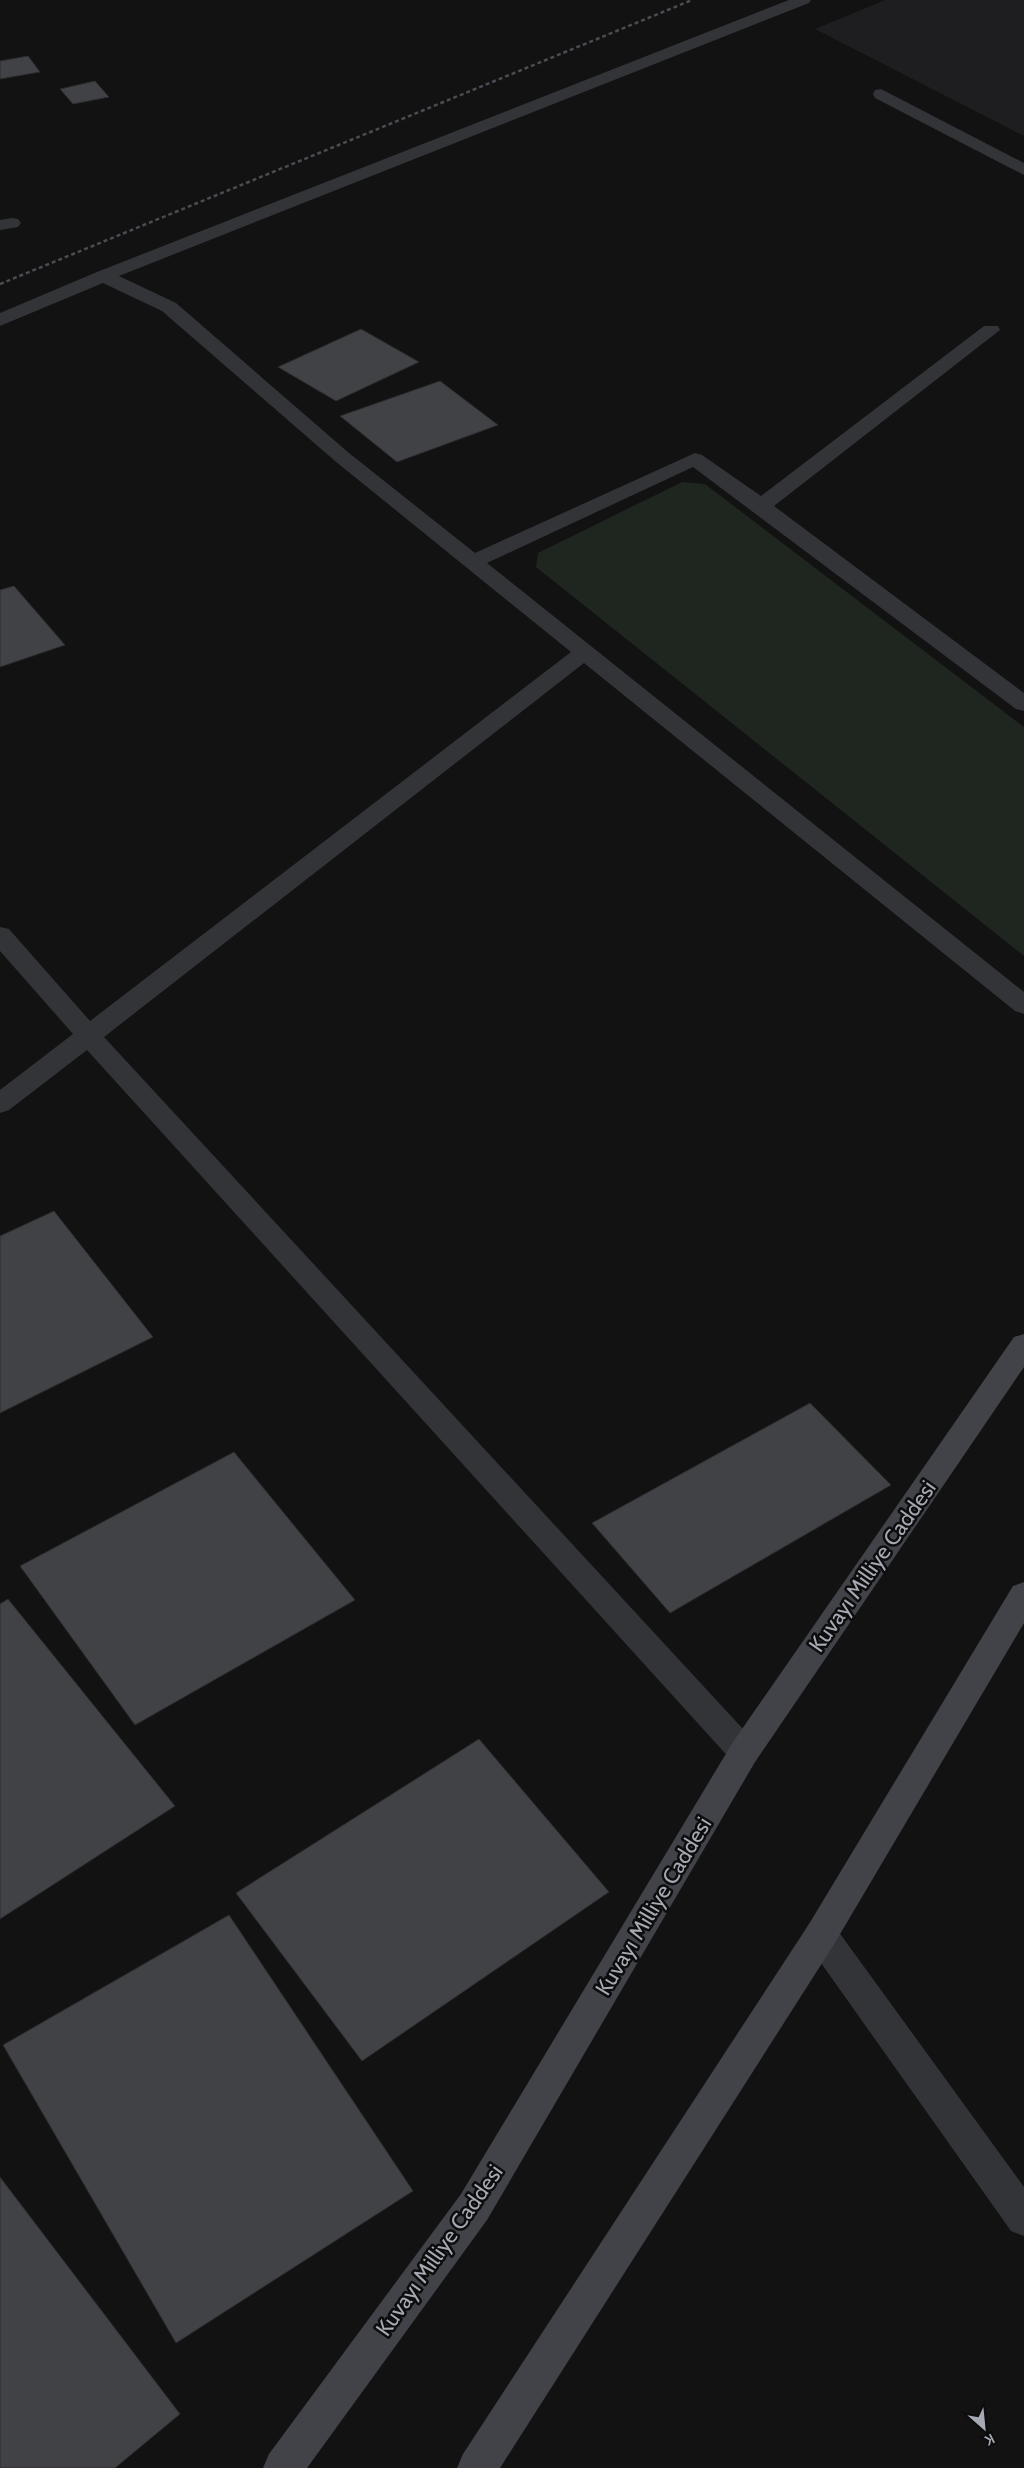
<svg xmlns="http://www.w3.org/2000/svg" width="1024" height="2468" font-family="Cabin,sans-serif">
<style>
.built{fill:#1e1e20}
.green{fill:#1e261f}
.building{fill:#414246;stroke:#2c2c2f}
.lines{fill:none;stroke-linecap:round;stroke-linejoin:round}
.minor{fill:#333438;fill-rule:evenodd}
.secondary{fill:#414348;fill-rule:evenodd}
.rail{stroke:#4a4c51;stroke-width:2.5;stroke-dasharray:4 3;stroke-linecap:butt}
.labels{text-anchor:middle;stroke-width:5;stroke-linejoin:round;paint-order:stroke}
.near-street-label{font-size:22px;fill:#a4a9b3;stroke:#0d0d0e}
</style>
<rect width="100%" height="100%" fill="#121213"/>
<!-- built -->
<polygon class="built" points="885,0 1024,0 1024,136 815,29"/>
<!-- green -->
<polygon class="green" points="682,482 705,484 1024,727 1024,956 536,567 538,553"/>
<!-- building -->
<g class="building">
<polygon points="28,56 40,72 0,79 0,61"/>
<polygon points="95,81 109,97 73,104 60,89"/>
<polygon points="361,329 419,362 336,401 278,367"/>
<polygon points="440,381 498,425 397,462 340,416"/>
<polygon points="14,586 65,645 0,667 0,590"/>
<polygon points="54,1211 153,1337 0,1413 0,1236"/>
<polygon points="810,1403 891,1485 670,1613 592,1523"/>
<polygon points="234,1452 355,1600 135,1725 20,1566"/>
<polygon points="8,1599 175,1806 0,1919 0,1604"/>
<polygon points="479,1739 609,1892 362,2061 236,1893"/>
<polygon points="229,1915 413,2191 176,2343 3,2045"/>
<polygon points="0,2177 180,2414 115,2468 0,2468"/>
</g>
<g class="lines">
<!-- minor -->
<g class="minor">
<polygon points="789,0 811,0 809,3 119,276 176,303 349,453 475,553 695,453 702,455 761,496 984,326 998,326 1000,330 774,506 1024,693 1024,711 1016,709 693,467 487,563 1024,992 1024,1014 1015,1011 584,663 104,1037 755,1742 760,1752 755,1762 744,1766 733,1762 87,1050 9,1110 0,1113 0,1090 73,1034 0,951 0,927 9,929 90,1021 571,652 335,461 162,311 103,283 0,326 0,313 97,272"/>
<polygon points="881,89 1024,163 1024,175 875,98 873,94 875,90"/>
<polygon points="12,218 18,219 21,223 18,227 0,230 0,220"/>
<polygon points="821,1919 833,1924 1024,2187 1024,2236 1011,2231 809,1946 804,1935 809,1924"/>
</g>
<!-- secondary -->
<g class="secondary">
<polygon points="1024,1334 1024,1367 755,1762 487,2220 307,2468 263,2468 269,2454 461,2194 733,1742 1014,1337"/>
<polygon points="1024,1582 1024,1623 833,1946 500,2468 457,2468 463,2454 809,1924 1013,1586"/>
</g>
<!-- rail -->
<polyline class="rail" points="0,284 692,0"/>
</g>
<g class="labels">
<!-- near-street labels -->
<g class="near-street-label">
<text transform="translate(872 1566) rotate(-55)" y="8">Kuvayı Milliye Caddesi</text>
<text transform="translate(653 1906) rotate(-59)" y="8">Kuvayı Milliye Caddesi</text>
<text transform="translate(439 2250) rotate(-55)" y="8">Kuvayı Milliye Caddesi</text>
</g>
</g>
<!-- north arrow -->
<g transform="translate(984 2428) rotate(153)" stroke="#0d0d0e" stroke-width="4" paint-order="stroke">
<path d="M0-4L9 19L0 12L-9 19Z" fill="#a4a9b3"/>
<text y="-8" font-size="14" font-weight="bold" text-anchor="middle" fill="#a4a9b3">K</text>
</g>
</svg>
